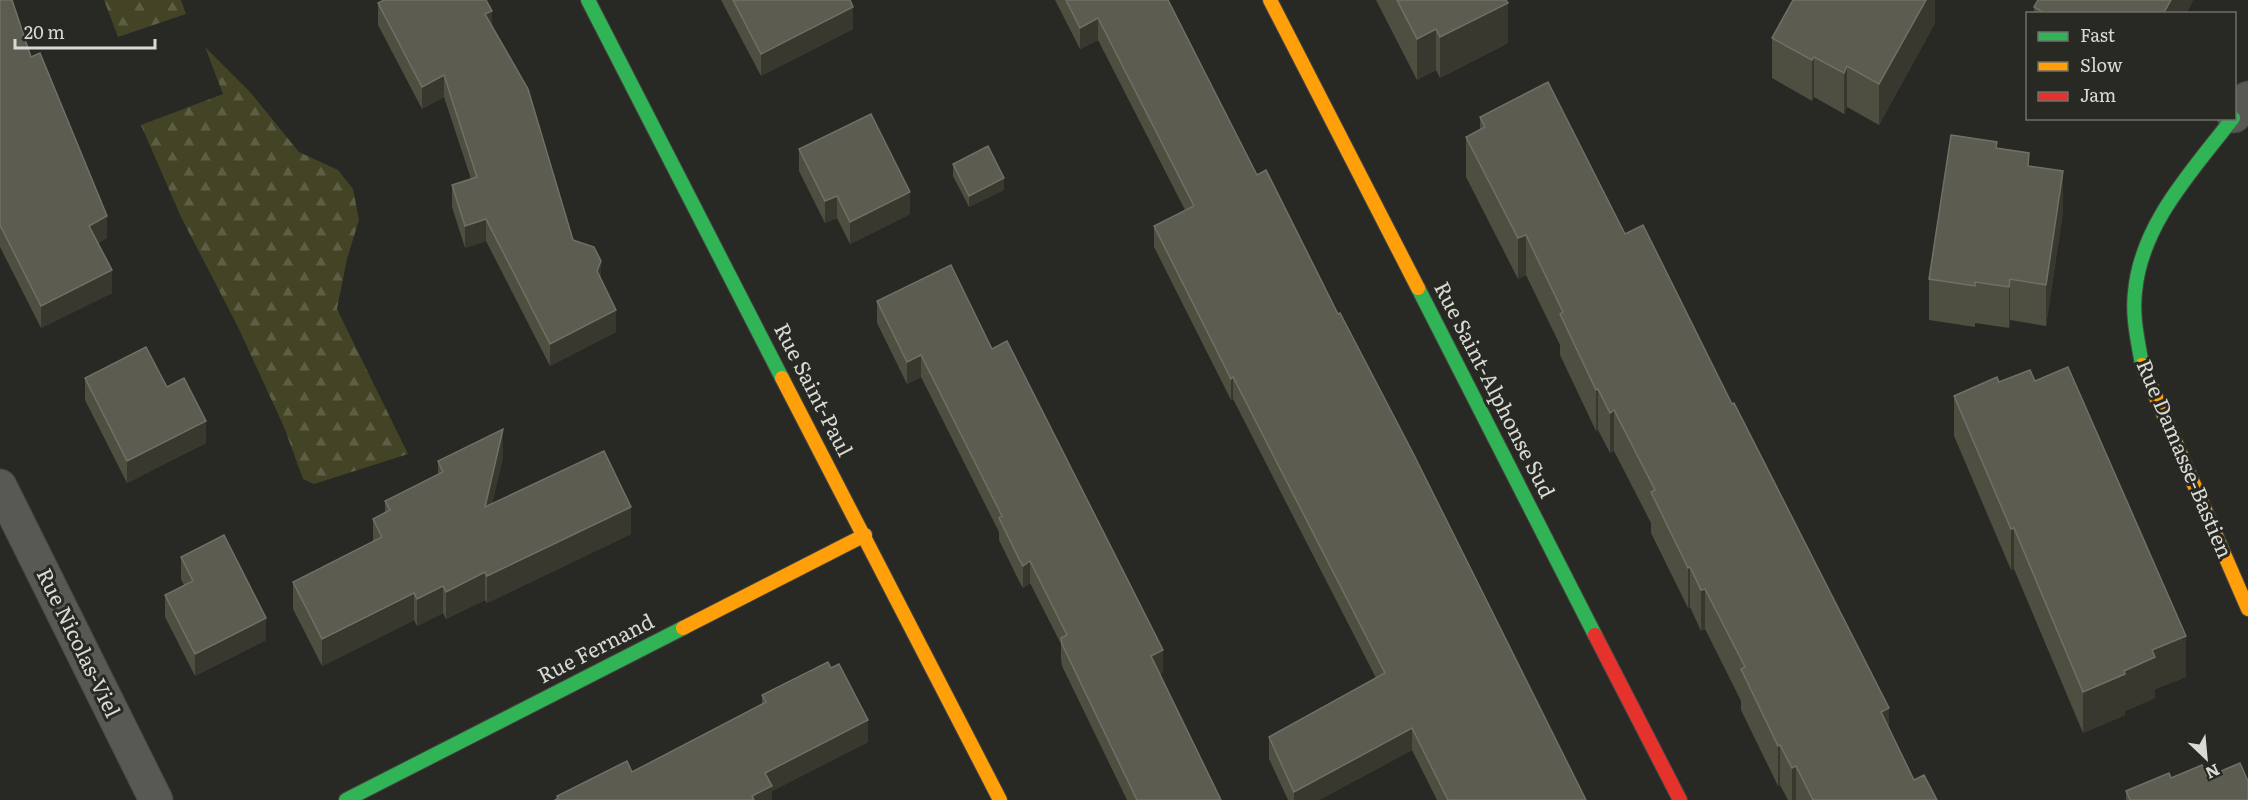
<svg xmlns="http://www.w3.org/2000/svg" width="2248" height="800" font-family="Literata,serif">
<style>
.forest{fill:url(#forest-firs)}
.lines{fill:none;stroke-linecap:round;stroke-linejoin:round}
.street-casing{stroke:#454542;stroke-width:35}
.fast-casing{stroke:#454542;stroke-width:16}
.slow-casing{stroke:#454542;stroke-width:16}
.jam-casing{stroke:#454542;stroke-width:16}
.street{stroke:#585955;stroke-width:33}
.fast{stroke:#30b455;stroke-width:14}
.slow{stroke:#ff9f0a;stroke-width:14}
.jam{stroke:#e5322d;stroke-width:14}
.wall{fill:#4e4e41}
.shaded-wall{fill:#38382f}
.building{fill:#5c5c51;stroke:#707066;stroke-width:1.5}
.labels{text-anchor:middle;stroke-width:6;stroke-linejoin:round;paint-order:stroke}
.street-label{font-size:21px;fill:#d9d9d5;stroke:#292923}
</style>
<defs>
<pattern id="forest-firs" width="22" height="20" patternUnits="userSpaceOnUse" patternTransform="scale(1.5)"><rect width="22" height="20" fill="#434425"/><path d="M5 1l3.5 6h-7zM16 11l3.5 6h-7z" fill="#5e5e44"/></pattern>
</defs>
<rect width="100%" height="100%" fill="#282824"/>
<!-- forest -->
<g class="forest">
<polygon points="104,0 181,0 186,14 118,37"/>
<polygon points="205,47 251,93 299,152 338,170 353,189 359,220 347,259 337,309 408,454 314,484 303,479 284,427 238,327 181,217 141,125 223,94"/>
</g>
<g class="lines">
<defs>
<g id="street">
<polyline points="2234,116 2248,98"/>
<polyline points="0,486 156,800"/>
</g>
<g id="fast">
<polyline points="588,0 782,378"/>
<polyline points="1418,288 1595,635"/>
<path d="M2142 365C2138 341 2132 317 2135 292 2141 224 2193 170 2233 118"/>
<polyline points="346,800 683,628"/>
</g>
<g id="slow">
<polyline points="1270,0 1418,288"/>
<polyline points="2142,365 2248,609"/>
<polyline points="782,378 1000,800"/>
<polyline points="683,628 865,535"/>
</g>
<polyline id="jam" points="1595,635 1680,800"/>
</defs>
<!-- street casing -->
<use href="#street" class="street-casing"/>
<!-- fast casing -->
<use href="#fast" class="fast-casing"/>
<!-- slow casing -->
<use href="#slow" class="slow-casing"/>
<!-- jam casing -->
<use href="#jam" class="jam-casing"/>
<!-- street -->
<use href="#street" class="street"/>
<!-- fast -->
<use href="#fast" class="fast"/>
<!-- slow -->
<use href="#slow" class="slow"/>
<!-- jam -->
<use href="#jam" class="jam"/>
</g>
<!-- wall -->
<g class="wall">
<polygon points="0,0 31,57 107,238 98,243 112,293 41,328 0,247"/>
<polygon points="721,0 850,0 853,29 761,76"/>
<polygon points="1055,0 1168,0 1257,175 1586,800 1437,800 1412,750 1319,800 1288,800 1269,759 1269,737 1376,678 1233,399 1231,400 1154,247 1154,226 1185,210 1098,40 1080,49"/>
<polygon points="1376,0 1506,0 1508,43 1440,78 1436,70 1417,80"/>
<polygon points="1935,0 1935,23 1879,125 1847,107 1844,114 1814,97 1812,101 1772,78 1772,38"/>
<polygon points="2038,0 2193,0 2186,14 2034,14 2034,7"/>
<polygon points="378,3 492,25 573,240 601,279 616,332 550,366 486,241 465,248 452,207 452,185 471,179 444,97 422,109 378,25"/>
<polygon points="1480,117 1625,234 1889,729 1914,780 1937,800 1788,800 1780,785 1778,786 1741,710 1741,701 1705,629 1701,631 1690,607 1688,608 1651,533 1651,523 1614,451 1610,453 1598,430 1596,431 1560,355 1560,345 1526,275 1518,279 1466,177 1466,137 1480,129"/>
<polygon points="1997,148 2029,166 2063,211 2046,326 2010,320 2009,328 1975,323 1975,327 1929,320 1929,279"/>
<polygon points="799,149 910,214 850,244 837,218 825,223 799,171"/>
<polygon points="953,164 1004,190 969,207 953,176"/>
<polygon points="877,301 992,349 1163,672 1160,674 1221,800 1127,800 1062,666 1061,660 1061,644 1030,583 1023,588 1020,583 999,540 999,532 921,377 907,384 877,323"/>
<polygon points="85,378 167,387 206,443 127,483 85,400"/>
<polygon points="2035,381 2186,677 2155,689 2155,698 2125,711 2125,715 2083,733 2014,569 2011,570 1954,436 1954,396 1999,382"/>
<polygon points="503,457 492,504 631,534 487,603 485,600 446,619 443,613 417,626 414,620 322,666 293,609 293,582 373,542 373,519 385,513 385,501 438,474 438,461"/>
<polygon points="181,557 266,640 195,676 165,617 165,595 184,585 181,579"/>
<polygon points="762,695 868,742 772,791 772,800 557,799 557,796 632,772 762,704"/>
<polygon points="2207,777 2248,800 2126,800 2126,791 2171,778"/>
</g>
<!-- shaded-wall -->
<g class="shaded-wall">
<polygon points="1926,0 1935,0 1935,23 1879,125 1879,84"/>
<polygon points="2171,0 2193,0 2186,14 2163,14"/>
<polygon points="1508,3 1508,43 1440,78 1440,37"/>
<polygon points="853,7 853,29 761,76 761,54"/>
<polygon points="492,11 492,33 485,14"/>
<polygon points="1098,18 1098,40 1080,49 1080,28"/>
<polygon points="1436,29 1436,70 1417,80 1417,39"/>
<polygon points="1814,57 1814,97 1812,101 1812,60"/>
<polygon points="1847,66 1847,107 1844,114 1844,73"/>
<polygon points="444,75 444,97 422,109 422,87"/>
<polygon points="2063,171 2063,211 2046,326 2046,285"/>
<polygon points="1004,178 1004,190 969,207 969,196"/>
<polygon points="910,192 910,214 850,244 850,222"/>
<polygon points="837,196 837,218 825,223 825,201"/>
<polygon points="107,216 107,238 89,248 89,226"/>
<polygon points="486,219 486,241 465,248 465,226"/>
<polygon points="1526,235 1526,275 1518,279 1518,238"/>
<polygon points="601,261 601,283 597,271"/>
<polygon points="112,270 112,293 41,328 41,306"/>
<polygon points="2010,279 2010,320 2009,328 2009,287"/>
<polygon points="616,310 616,332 550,366 550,344"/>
<polygon points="921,355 921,377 907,384 907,362"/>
<polygon points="1233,377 1233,399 1231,400 1231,379"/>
<polygon points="1598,389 1598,430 1596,431 1596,390"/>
<polygon points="1614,410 1614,451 1610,453 1610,413"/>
<polygon points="206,421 206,443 127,483 127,461"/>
<polygon points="503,429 503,457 485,535 485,507"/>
<polygon points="631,507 631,534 487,603 487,576"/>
<polygon points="2014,528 2014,569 2011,570 2011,529"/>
<polygon points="1030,561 1030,583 1023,588 1023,566"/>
<polygon points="1690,567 1690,607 1688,608 1688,568"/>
<polygon points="485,572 485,600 446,619 446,592"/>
<polygon points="443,586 443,613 417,626 417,599"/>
<polygon points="1705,589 1705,629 1701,631 1701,590"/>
<polygon points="414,593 414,620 322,666 322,639"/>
<polygon points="266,618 266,640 195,676 195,654"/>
<polygon points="2186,636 2186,677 2155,689 2155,698 2125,711 2125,715 2083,733 2083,692 2124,671 2152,650"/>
<polygon points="1163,650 1163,672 1151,678 1151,656"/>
<polygon points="1889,708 1889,749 1881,712"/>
<polygon points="868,720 868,742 772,791 772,800 752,800 752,796 765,773"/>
<polygon points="1412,728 1412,750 1319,800 1294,800 1294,792"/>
<polygon points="1780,745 1780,785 1778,786 1778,746"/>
<polygon points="1796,766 1796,800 1792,800 1792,768"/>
</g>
<!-- building -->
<g class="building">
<polygon points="0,0 12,0 31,57 40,53 107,216 89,226 112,270 41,306 0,225"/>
<polygon points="384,0 486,0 492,11 485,14 528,89 573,240 594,247 601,261 597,271 616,310 550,344 486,219 465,226 452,185 477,177 444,75 422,87 378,3"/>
<polygon points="733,0 850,0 853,7 761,54"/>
<polygon points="1066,0 1168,0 1257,175 1266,170 1338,314 1340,313 1413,453 1586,800 1448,800 1412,728 1294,792 1269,737 1385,673 1233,377 1231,379 1154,226 1194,206 1098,18 1080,28"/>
<polygon points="1397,0 1506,0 1508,3 1440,37 1436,29 1417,39"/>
<polygon points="1793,0 1926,0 1879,84 1847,66 1844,73 1814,57 1812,60 1772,38"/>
<polygon points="2038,0 2171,0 2163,14 2046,14 2034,7"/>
<polygon points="1548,82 1625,234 1643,225 1732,404 1734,403 1889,708 1881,712 1914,780 1924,775 1937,800 1813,800 1796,766 1792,768 1780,745 1778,746 1741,669 1745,667 1705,589 1701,590 1690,567 1688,568 1651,492 1655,490 1614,410 1610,413 1598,389 1596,390 1560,314 1563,312 1526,235 1518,238 1466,137 1485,127 1480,117"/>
<polygon points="871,114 910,192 850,222 837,196 825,201 799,149"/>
<polygon points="1951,135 1997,142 1996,148 2029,153 2028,166 2063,171 2046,285 2010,279 2009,287 1975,282 1975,286 1929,279"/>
<polygon points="988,146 1004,178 969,196 953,164"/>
<polygon points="951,265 992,349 1007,341 1163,650 1151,656 1221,800 1137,800 1062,644 1061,638 1067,635 1030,561 1023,566 1020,561 999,518 1002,516 921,355 907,362 877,301"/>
<polygon points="146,347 167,387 184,378 206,421 127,461 85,378"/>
<polygon points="2068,367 2186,636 2152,650 2155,657 2124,671 2125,674 2083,692 2014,528 2011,529 1954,396 1997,377 1999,382 2030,370 2035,381"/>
<polygon points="503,429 485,507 604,451 631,507 487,576 485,572 446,592 443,586 417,599 414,593 322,639 293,582 382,537 373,519 390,510 385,501 443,472 438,461"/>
<polygon points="224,535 266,618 195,654 165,595 193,581 181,557"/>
<polygon points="828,662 831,668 839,664 868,720 765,773 772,786 752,796 754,800 555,800 558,798 557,796 627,761 632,772 766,702 762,695"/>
<polygon points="2240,763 2248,781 2248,800 2130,800 2126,791 2169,773 2171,778 2202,765 2207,777"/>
</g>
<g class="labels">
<!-- street labels -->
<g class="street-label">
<text transform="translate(813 390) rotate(63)" y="7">Rue Saint-Paul</text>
<text transform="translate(1494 390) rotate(63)" y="7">Rue Saint-Alphonse Sud</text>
<text transform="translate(2184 459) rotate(67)" y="7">Rue Damasse-Bastien</text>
<text transform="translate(78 643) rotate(64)" y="7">Rue Nicolas-Viel</text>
<text transform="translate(596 649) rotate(-27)" y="7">Rue Fernand</text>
</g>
</g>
<!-- legend -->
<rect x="2026" y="12" width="210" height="108" fill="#292923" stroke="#6f6f6a" stroke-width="1.5"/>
<rect x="2038" y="32" width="30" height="9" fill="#30b455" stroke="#6f6f6a" stroke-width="1.5"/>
<text x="2080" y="42" font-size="18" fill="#d9d9d5">Fast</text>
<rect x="2038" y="62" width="30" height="9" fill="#ff9f0a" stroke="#6f6f6a" stroke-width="1.5"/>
<text x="2080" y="72" font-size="18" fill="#d9d9d5">Slow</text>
<rect x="2038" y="92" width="30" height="9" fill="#e5322d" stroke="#6f6f6a" stroke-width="1.5"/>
<text x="2080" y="102" font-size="18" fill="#d9d9d5">Jam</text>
<!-- north arrow -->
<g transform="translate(2206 758) rotate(154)" stroke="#292923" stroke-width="4.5" paint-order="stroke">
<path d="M0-4.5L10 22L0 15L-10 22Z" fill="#d9d9d5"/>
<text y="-9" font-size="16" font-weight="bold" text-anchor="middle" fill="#d9d9d5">N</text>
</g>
<!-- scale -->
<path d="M15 39v9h140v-9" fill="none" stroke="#d9d9d5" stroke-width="3"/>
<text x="24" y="39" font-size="18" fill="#d9d9d5" stroke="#292923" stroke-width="4.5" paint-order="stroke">20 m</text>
</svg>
